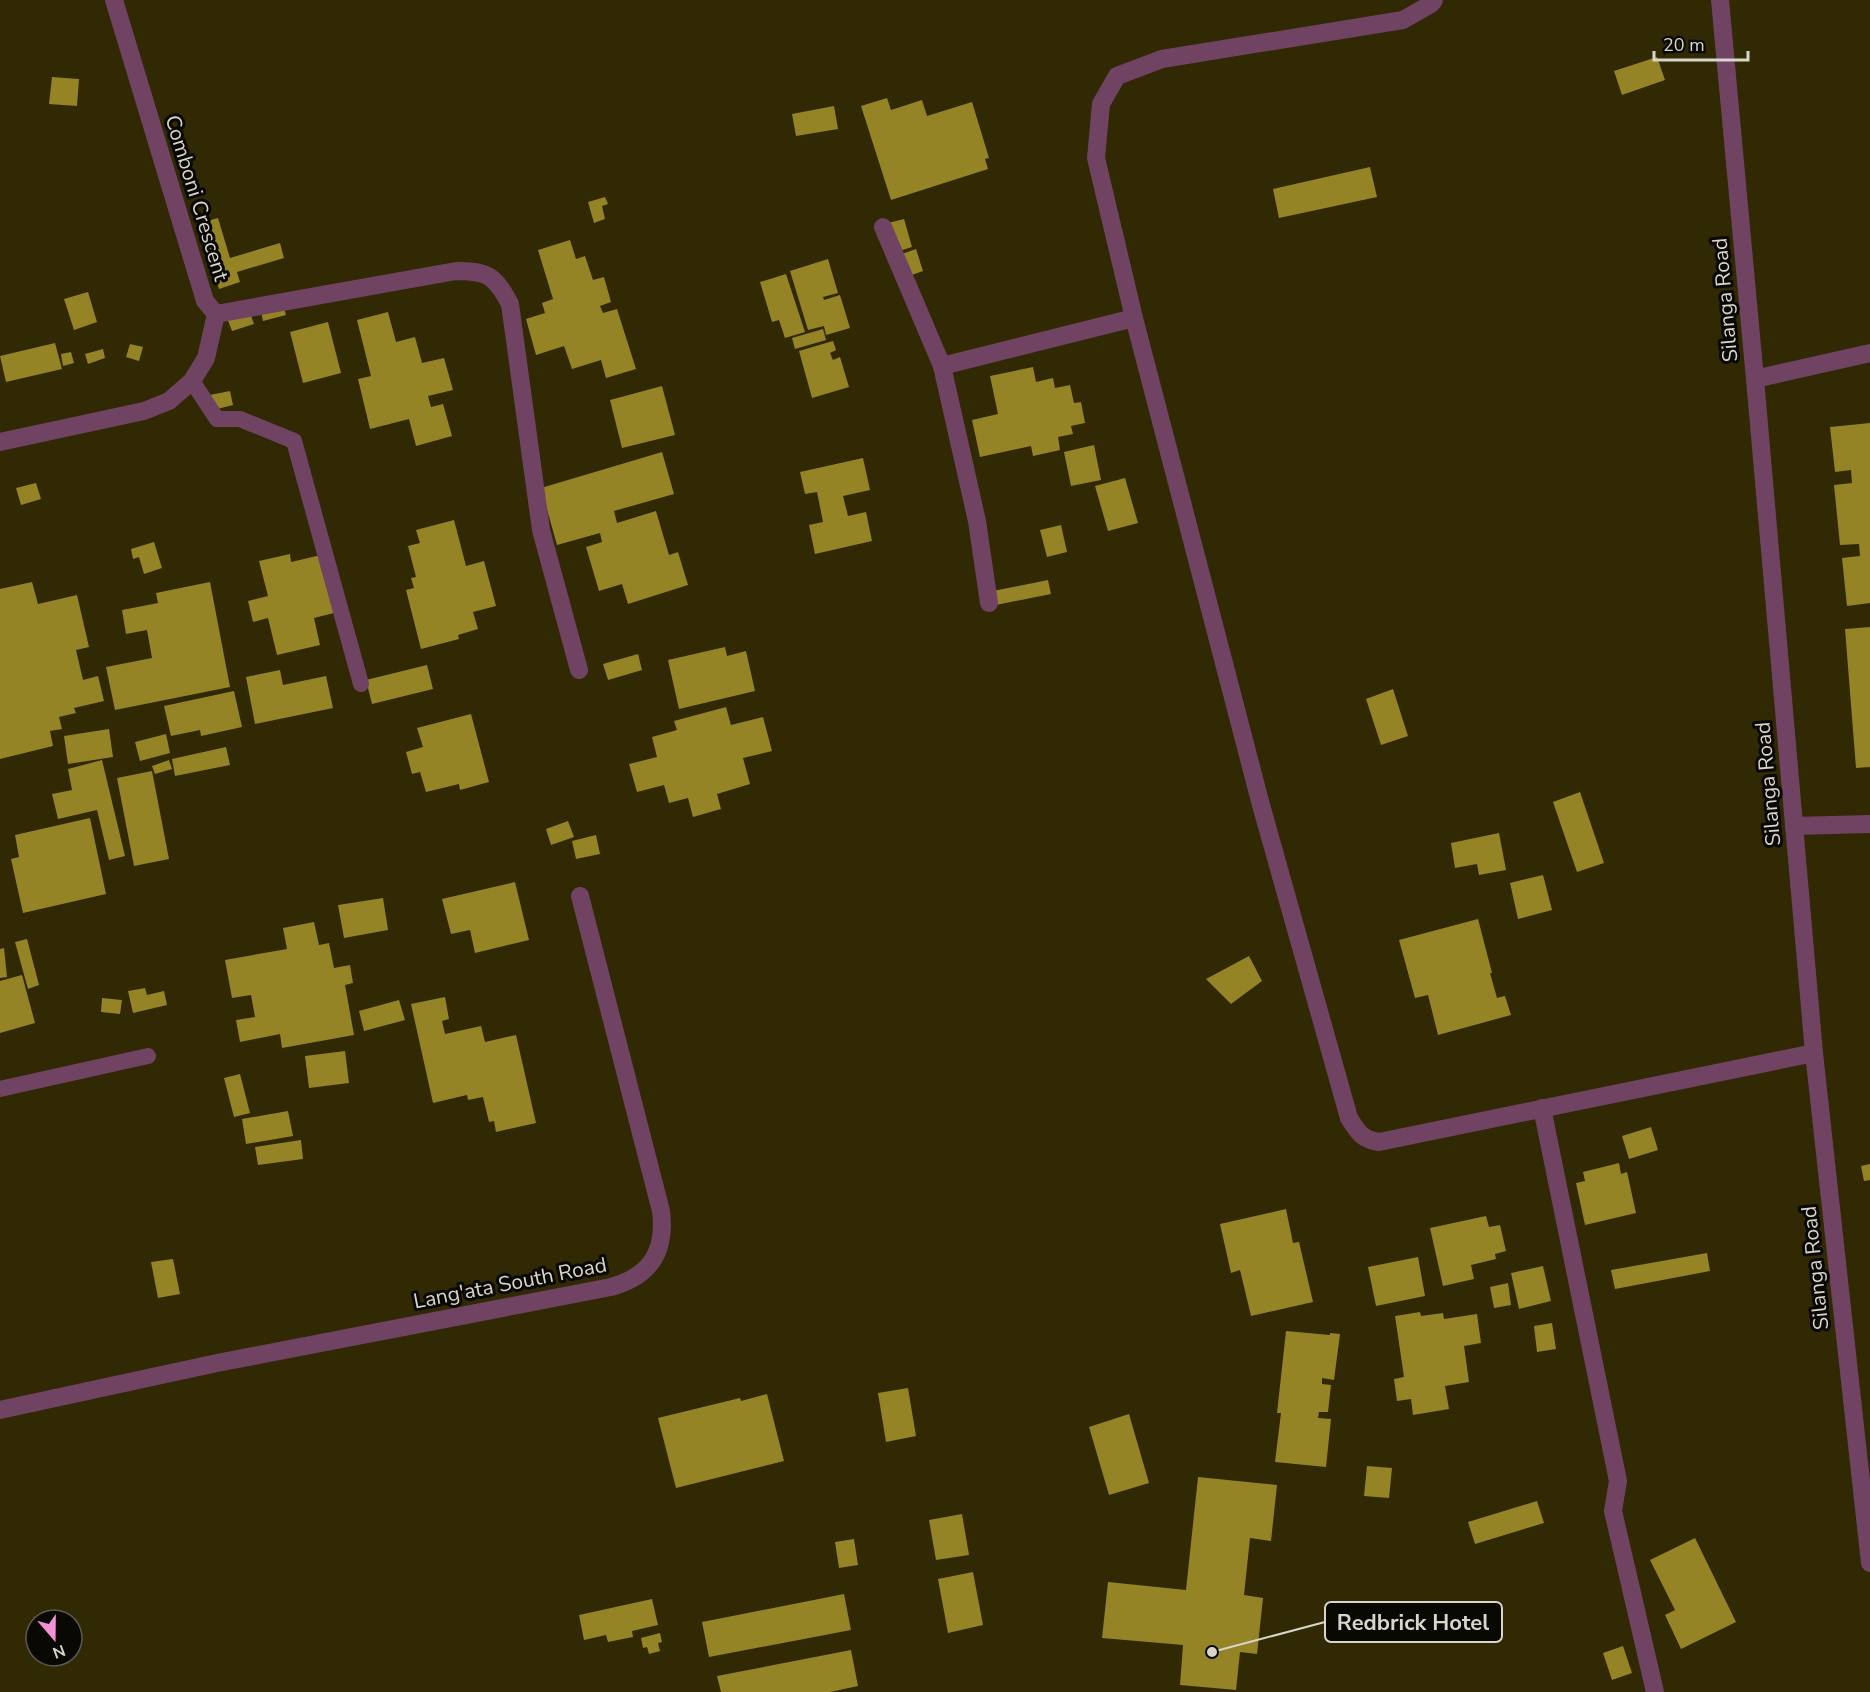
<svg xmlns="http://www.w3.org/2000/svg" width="1870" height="1692" font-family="'Nunito Sans',sans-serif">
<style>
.green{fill:#302903;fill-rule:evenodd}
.building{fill:#958425}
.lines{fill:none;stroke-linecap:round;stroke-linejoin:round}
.lane{stroke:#704363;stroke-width:16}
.street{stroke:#704363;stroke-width:18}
.labels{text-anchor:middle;stroke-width:6;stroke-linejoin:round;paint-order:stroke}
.street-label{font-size:21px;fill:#d8d6cb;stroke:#0a0803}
.leader{fill:none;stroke:#d8d6cb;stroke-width:2}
.callout-dot{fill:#d8d6cb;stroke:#0a0803;stroke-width:2}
.callout{fill:#0a0803;stroke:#d8d6cb;stroke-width:2}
.callout-label{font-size:22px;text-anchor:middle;font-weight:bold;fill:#d8d6cb}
</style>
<rect width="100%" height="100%" fill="#221e0d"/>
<!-- green -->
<path class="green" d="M0 0H1870V1692H0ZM36 1620H72V1656H36Z"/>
<!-- building -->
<g class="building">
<polygon points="1657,57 1665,80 1622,95 1614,71"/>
<polygon points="52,77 79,79 77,106 49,104"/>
<polygon points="887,98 891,110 922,100 927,116 972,102 989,158 985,159 988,169 891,200 861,106"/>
<polygon points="834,106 838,129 796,136 792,114"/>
<polygon points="1370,167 1377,197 1279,218 1273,189"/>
<polygon points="605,197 608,204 602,206 605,219 594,223 588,202"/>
<polygon points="218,218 230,258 280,243 284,258 237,272 240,282 219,289 200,223"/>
<polygon points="904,219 912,247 896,252 888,223"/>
<polygon points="570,240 576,259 585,256 593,280 604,277 611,302 600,306 603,313 617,309 636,369 606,378 601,360 572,369 564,346 536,355 526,319 545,313 542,303 553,299 538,250"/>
<polygon points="916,249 923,271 906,277 899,255"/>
<polygon points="828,259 838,293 823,297 824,300 840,295 850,328 826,335 824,326 808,330 790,271"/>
<polygon points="786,274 805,332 785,338 779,320 772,322 760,282"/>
<polygon points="88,292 97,322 74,330 64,299"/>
<polygon points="283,305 286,315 263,321 261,311"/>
<polygon points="249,310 254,324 232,331 227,318"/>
<polygon points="388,312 396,342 415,337 422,363 444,358 453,390 428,396 431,407 443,404 452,436 416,446 409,419 370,429 358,379 371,376 357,320"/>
<polygon points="328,322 341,373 303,383 290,332"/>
<polygon points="823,329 826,340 795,349 792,338"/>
<polygon points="833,341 836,350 830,353 833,360 840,357 849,387 812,398 799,351"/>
<polygon points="55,343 62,369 6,382 0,356"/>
<polygon points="130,344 143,347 139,361 126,357"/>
<polygon points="103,349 105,358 88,364 85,354"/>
<polygon points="71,352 74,363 63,366 61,354"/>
<polygon points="1033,367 1036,382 1053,378 1055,388 1070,385 1074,403 1081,402 1085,423 1071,426 1073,434 1058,437 1060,450 1033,456 1031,446 980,457 972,420 998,414 990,376"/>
<polygon points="662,386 675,435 622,448 610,400"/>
<polygon points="230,391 233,405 213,410 210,395"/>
<polygon points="1870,423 1870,603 1847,606 1842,558 1860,556 1859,544 1840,545 1834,485 1852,483 1851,470 1835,472 1830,427"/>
<polygon points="1094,445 1101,480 1071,486 1064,452"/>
<polygon points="662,452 674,494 614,511 617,523 656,511 669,555 678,552 688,585 628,604 622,584 599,591 586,547 602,542 600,533 557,545 541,488"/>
<polygon points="863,458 870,490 843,496 848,516 866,512 872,541 815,554 809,525 823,522 817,492 805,494 800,472"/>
<polygon points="1125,478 1138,523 1108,531 1095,486"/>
<polygon points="36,483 41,499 21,505 16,488"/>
<polygon points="454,520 466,566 484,561 496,606 473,612 478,629 458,635 459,639 421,649 406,590 414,588 411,578 416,577 408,546 420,543 416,530"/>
<polygon points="1061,525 1067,552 1047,557 1040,530"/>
<polygon points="154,542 162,568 144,574 139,557 133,559 131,549"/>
<polygon points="290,554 291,562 321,555 334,613 314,618 320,645 277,655 268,618 253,622 248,601 268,596 259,561"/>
<polygon points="1048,580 1051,594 996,605 993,591"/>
<polygon points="32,582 38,604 77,595 89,647 76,650 83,680 98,676 104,701 74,708 76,713 59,717 62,729 50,731 53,746 0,759 0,589"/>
<polygon points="210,582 230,687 115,710 106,667 152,658 147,630 126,634 122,610 158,603 156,593"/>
<polygon points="1870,627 1870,767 1856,768 1845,629"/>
<polygon points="725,647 727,656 746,651 755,691 679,709 668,660"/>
<polygon points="638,654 642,670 608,680 603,664"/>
<polygon points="427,665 433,689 372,704 366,680"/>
<polygon points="280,670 283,685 326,676 333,708 255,724 246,677"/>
<polygon points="1393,689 1408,736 1381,745 1366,699"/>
<polygon points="234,691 242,727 201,736 200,730 171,736 164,706"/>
<polygon points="726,707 731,725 763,717 772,751 743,758 750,784 717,794 721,809 693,817 688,798 669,803 664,785 637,792 629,764 657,757 652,737 677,730 674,721"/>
<polygon points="471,714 489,782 460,790 459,784 426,792 420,772 412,774 406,752 423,747 417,728"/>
<polygon points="109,729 113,757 68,764 64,736"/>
<polygon points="166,734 170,753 140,761 135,742"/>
<polygon points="226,747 230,765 175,776 172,759"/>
<polygon points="102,760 125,856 109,860 97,810 58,819 52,794 72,790 68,769"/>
<polygon points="169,760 172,769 155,774 152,766"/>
<polygon points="152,771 169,859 134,866 117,778"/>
<polygon points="1580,792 1604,863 1577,872 1553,802"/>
<polygon points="90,818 106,894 23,913 11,859 19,857 15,835"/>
<polygon points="568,821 574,837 551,845 546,829"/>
<polygon points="1499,833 1506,870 1479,875 1477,864 1455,868 1451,843"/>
<polygon points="596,835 600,854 576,859 572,841"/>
<polygon points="1543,875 1552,910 1518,919 1510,883"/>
<polygon points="515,882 529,940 475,953 470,930 451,934 442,899"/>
<polygon points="383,898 388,930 344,938 338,905"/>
<polygon points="1478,919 1492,973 1490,973 1497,998 1505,996 1511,1015 1438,1035 1428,995 1415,998 1399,940"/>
<polygon points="314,922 319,945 329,943 334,968 350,965 353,983 345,985 354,1035 282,1048 280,1034 240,1042 236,1020 255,1017 251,995 232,998 225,960 287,949 283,928"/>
<polygon points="27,939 39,985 28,989 15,942"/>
<polygon points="4,948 7,977 0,978 0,949"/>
<polygon points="1249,956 1262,981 1231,1004 1206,979"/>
<polygon points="22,975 35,1023 0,1033 0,981"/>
<polygon points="145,988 147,995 164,991 167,1005 133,1013 128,991"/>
<polygon points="445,997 449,1019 442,1021 445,1034 481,1026 485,1042 516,1035 536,1123 496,1132 494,1121 489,1122 483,1097 468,1100 467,1095 433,1103 411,1004"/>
<polygon points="102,998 122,1000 120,1014 101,1012"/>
<polygon points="399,1000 405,1020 364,1031 359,1011"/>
<polygon points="345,1051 349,1083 309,1088 305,1056"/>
<polygon points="240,1074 250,1113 234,1117 224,1078"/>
<polygon points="288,1111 293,1136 246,1144 242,1119"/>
<polygon points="1651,1127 1658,1150 1629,1159 1622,1136"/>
<polygon points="301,1140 303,1159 258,1165 255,1147"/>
<polygon points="1619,1163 1621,1174 1627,1172 1636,1213 1585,1225 1576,1183 1585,1181 1583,1172"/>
<polygon points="1870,1164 1870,1180 1864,1181 1861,1166"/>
<polygon points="1286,1209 1293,1243 1299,1242 1313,1302 1251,1316 1240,1270 1231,1273 1220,1224"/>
<polygon points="1486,1216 1489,1227 1500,1225 1506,1251 1495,1254 1496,1259 1471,1265 1474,1279 1443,1286 1430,1228"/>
<polygon points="1707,1253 1710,1271 1615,1289 1611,1270"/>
<polygon points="1418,1257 1425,1296 1376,1306 1368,1267"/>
<polygon points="173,1259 180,1294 158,1298 151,1262"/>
<polygon points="1543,1266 1551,1301 1519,1309 1511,1273"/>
<polygon points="1508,1283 1511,1305 1494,1308 1490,1287"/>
<polygon points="1420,1312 1421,1316 1443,1313 1444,1319 1477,1314 1481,1343 1464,1346 1469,1382 1445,1386 1449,1409 1413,1415 1411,1399 1397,1401 1394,1379 1404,1377 1395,1316"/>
<polygon points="1552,1323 1556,1349 1537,1352 1534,1326"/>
<polygon points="1286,1331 1330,1335 1330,1333 1340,1334 1334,1380 1322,1378 1322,1384 1331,1385 1328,1412 1319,1412 1318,1418 1331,1419 1326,1467 1275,1462 1281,1413 1277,1413"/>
<polygon points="908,1388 916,1436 886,1442 878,1393"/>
<polygon points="767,1394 784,1461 676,1488 658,1418 740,1398 741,1401"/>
<polygon points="1129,1414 1149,1483 1109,1495 1089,1427"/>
<polygon points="1367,1466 1392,1468 1389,1498 1364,1496"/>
<polygon points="1198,1477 1277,1485 1271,1541 1250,1538 1244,1595 1263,1598 1257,1654 1240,1652 1236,1690 1180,1685 1183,1645 1102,1638 1108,1582 1186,1590"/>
<polygon points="1537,1501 1544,1523 1475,1544 1468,1522"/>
<polygon points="962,1514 969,1555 936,1560 929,1520"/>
<polygon points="1695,1538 1736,1622 1681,1649 1665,1615 1675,1610 1650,1560"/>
<polygon points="854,1539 858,1565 839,1568 835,1542"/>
<polygon points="973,1572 983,1625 948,1633 938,1579"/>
<polygon points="844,1594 851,1630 709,1657 702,1622"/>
<polygon points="652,1599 658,1625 632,1631 633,1637 608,1642 606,1635 584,1640 579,1615"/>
<polygon points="660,1633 662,1642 658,1643 660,1651 649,1654 647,1647 643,1648 641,1638"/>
<polygon points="1623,1646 1632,1673 1612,1680 1603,1653"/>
<polygon points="851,1650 858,1686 830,1692 721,1692 717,1676"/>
</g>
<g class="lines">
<!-- lane -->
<g class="lane">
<polyline points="192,381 217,419 240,419 294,441 361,684"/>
<polyline points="0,1089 148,1056"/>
</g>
<!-- street -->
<g class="street">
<path d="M1434 0 1431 4 1403 20 1162 59 1117 76 1101 104 1096 158 1134 318 1261 805 1349 1118C1358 1132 1361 1139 1379 1142L1814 1053"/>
<polyline points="1720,0 1755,379 1814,1053 1870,1563"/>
<polyline points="883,227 942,366 977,521 989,603"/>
<path d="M216 314 456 271C488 271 495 276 510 304L541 530 579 670"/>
<polyline points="942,366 1134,318"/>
<polyline points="1755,379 1870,353"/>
<polyline points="0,442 144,411 169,401 192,381 206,358 216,314 205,301 114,0"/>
<polyline points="1794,826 1870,824"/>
<polyline points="1542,1108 1618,1481 1613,1511 1655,1692"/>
<path d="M0 1410 217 1363 611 1287C651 1276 666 1251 661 1211L580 896"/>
</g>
</g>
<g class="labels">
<!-- street labels -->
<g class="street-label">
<text transform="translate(197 198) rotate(73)" y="7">Comboni Crescent</text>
<text transform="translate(1725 300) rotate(-95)" y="7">Silanga Road</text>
<text transform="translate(1768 784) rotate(-95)" y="7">Silanga Road</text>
<text transform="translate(1815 1268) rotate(-96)" y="7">Silanga Road</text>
<text transform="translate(510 1283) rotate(-11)" y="7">Lang'ata South Road</text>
</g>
</g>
<!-- callouts -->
<path class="leader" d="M1212 1652L1325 1622"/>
<circle class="callout-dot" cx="1212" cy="1652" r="6"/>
<rect class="callout" x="1325" y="1602" width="177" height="40" rx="6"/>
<g class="callout-label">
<text x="1413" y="1630">Redbrick Hotel</text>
</g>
<!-- north arrow -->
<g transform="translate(54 1638) rotate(160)"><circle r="28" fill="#0a0803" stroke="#5c5a53" stroke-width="1.5"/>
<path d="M0-4.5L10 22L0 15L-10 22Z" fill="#f391d6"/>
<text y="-9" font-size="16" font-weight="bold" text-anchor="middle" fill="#d8d6cb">N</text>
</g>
<!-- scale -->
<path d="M1654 51v9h94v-9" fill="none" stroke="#d8d6cb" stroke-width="3"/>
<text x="1663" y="51" font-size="18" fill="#d8d6cb" stroke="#0a0803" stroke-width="4.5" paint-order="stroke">20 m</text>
</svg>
